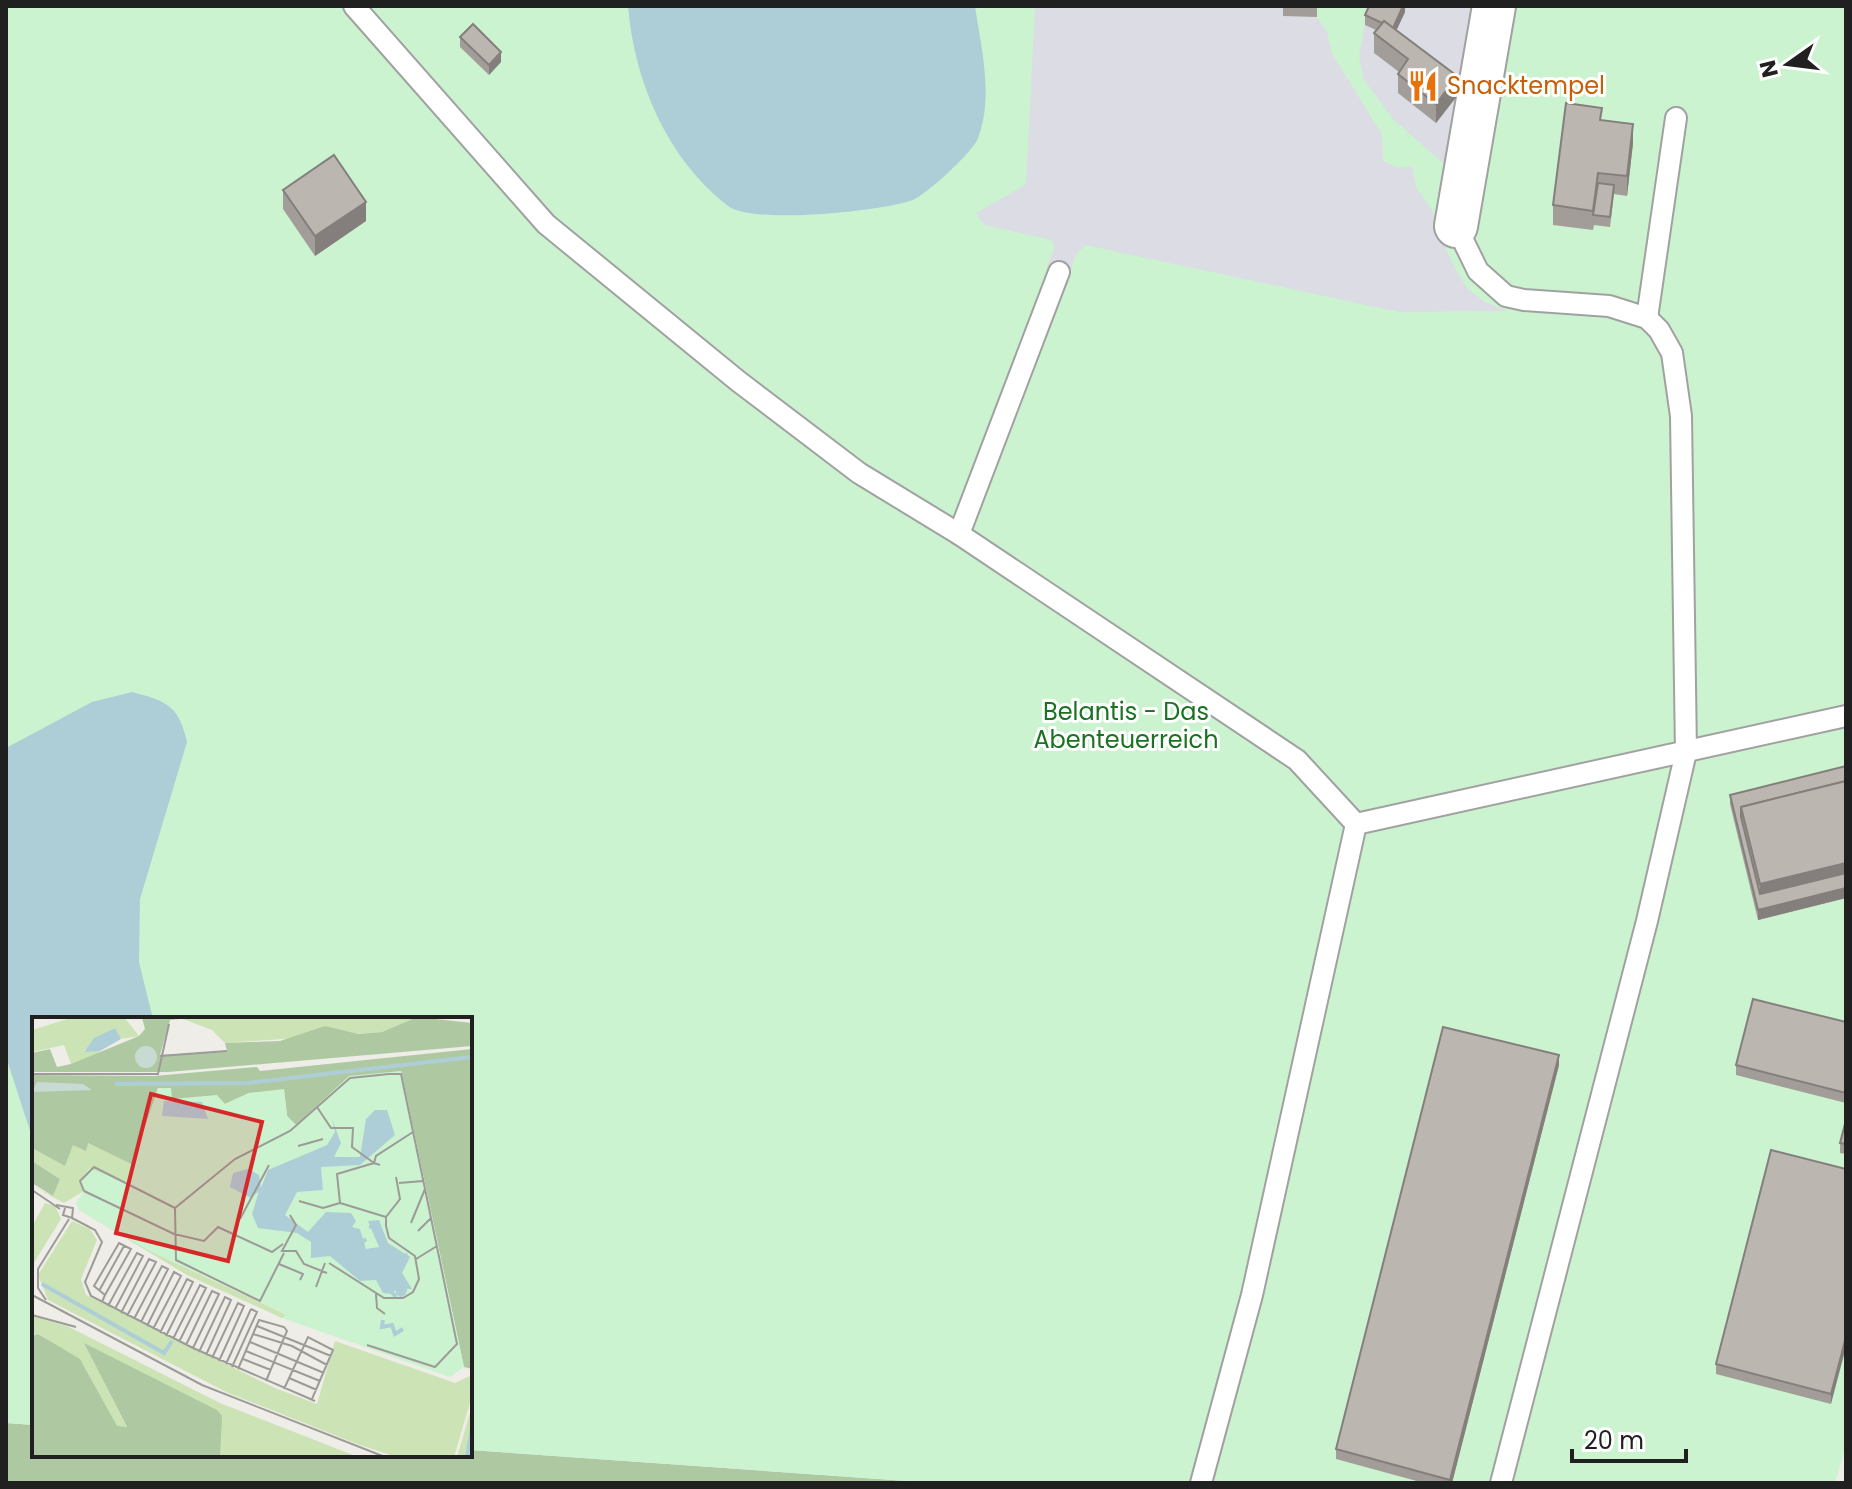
<svg xmlns="http://www.w3.org/2000/svg" width="1852" height="1489" font-family="Poppins,sans-serif">
<style>
.forest{fill:#aec9a2}
.park{fill:#cbf3cf}
.plaza{fill:#dcdce5}
.water{fill:#aeced7}
.lines{fill:none;stroke-linecap:round;stroke-linejoin:round}
.lane-casing{stroke:#a1a1a1;stroke-width:24}
.street-casing{stroke:#a1a1a1;stroke-width:46}
.lane{stroke:#fff;stroke-width:20}
.street{stroke:#fff;stroke-width:42}
.wall{fill:#a29d98}
.shaded-wall{fill:#847f7c}
.building{fill:#bcb6b1;stroke:#847f7c;stroke-width:2}
.labels{text-anchor:middle;stroke-width:6;stroke-linejoin:round;paint-order:stroke}
.food-label{font-size:24px;fill:#c56008;stroke:#fff;text-anchor:start}
.park-label{font-size:24px;fill:#1a7222;stroke:#fff}
.inset-river{fill:none;stroke:#aeced7;stroke-width:4}
.inset-road{fill:none;stroke:#9c9b98;stroke-width:2}
.view{fill:#d62828;fill-opacity:0.15;stroke:#d62828;stroke-width:4}
.inset-edge{fill:none;stroke:#202020;stroke-width:4}
</style>
<rect width="100%" height="100%" fill="#efede8"/>
<!-- forest -->
<polygon class="forest" points="6,1423 34,1425 34,1455 470,1455 470,1450 935,1483 6,1483"/>
<!-- park -->
<polygon class="park" points="6,6 1846,6 1846,1445 1835,1483 935,1483 470,1450 470,1019 34,1019 34,1425 6,1423"/>
<!-- plaza -->
<g class="plaza">
<polygon points="1035,6 1283,6 1283,16 1317,17 1327,32 1332,54 1382,134 1383,161 1396,167 1412,167 1416,187 1440,222 1446,249 1457,272 1468,289 1485,302 1508,311 1398,312 1085,245 1075,256 1069,277 1047,267 1054,248 1052,240 984,225 976,213 1026,184"/>
<polygon points="1368,6 1478,6 1450,169 1393,119 1364,80 1359,56"/>
</g>
<!-- water -->
<g class="water">
<path d="M628 6H975C981 48 994 96 978 138 974 151 926 195 913 200 883 211 752 225 728 206 667 159 634 81 628 6Z"/>
<path d="M132 692C167 701 179 706 187 742L140 899 139 962 153 1019H34V1143L6 1057V748L92 702Z"/>
</g>
<g class="lines">
<defs>
<g id="lane">
<polyline points="354,6 546,224 738,381 859,473 959,534 1297,760 1356,824"/>
<polyline points="1456,226 1478,271 1506,296 1524,300 1609,306 1647,318 1659,330 1672,353 1681,416 1686,752 1647,921 1501,1483"/>
<polyline points="1647,318 1676,118"/>
<polyline points="959,534 1059,272"/>
<polyline points="1356,824 1846,716"/>
<polyline points="1201,1483 1252,1295 1356,824"/>
</g>
<polyline id="street" points="1456,226 1494,6"/>
</defs>
<!-- lane casing -->
<use href="#lane" class="lane-casing"/>
<!-- street casing -->
<use href="#street" class="street-casing"/>
<!-- lane -->
<use href="#lane" class="lane"/>
<!-- street -->
<use href="#street" class="street"/>
</g>
<!-- wall -->
<g class="wall">
<polygon points="1283,6 1317,6 1317,17 1283,16"/>
<polygon points="1405,6 1405,12 1396,30 1457,96 1436,123 1398,93 1398,74 1399,72 1374,53 1374,33 1376,30 1365,25 1365,15"/>
<polygon points="460,37 501,62 489,75 460,47"/>
<polygon points="1602,120 1633,143 1627,196 1614,194 1610,227 1594,225 1593,230 1553,225 1553,205"/>
<polygon points="283,190 366,221 315,256 283,209"/>
<polygon points="1846,766 1846,898 1758,920 1730,804 1730,795"/>
<polygon points="1846,1022 1846,1103 1736,1075 1736,1065"/>
<polygon points="1559,1065 1452,1483 1424,1483 1336,1459 1336,1449"/>
<polygon points="1846,1120 1846,1154 1840,1153 1840,1143"/>
<polygon points="1846,1169 1831,1404 1716,1374 1716,1364"/>
</g>
<!-- shaded-wall -->
<g class="shaded-wall">
<polygon points="1403,6 1405,6 1405,12 1393,38 1393,28"/>
<polygon points="501,52 501,62 489,75 489,65"/>
<polygon points="1457,76 1457,96 1436,123 1436,104"/>
<polygon points="1633,124 1633,143 1627,196 1627,176"/>
<polygon points="366,202 366,221 315,256 315,236"/>
<polygon points="1846,863 1846,883 1760,904 1760,884"/>
<polygon points="1846,888 1846,898 1758,920 1758,910"/>
<polygon points="1559,1055 1559,1065 1452,1483 1450,1483"/>
<polygon points="1846,1337 1846,1347 1831,1404 1831,1394"/>
</g>
<!-- building -->
<g class="building">
<polygon points="1369,6 1403,6 1393,28 1384,21 1382,23 1365,15"/>
<polygon points="1384,21 1457,76 1436,104 1398,74 1408,59 1374,33"/>
<polygon points="473,24 501,52 489,65 460,37"/>
<polygon points="1566,103 1602,108 1600,120 1633,124 1627,176 1598,173 1593,211 1553,205"/>
<polygon points="334,155 366,202 315,236 283,190"/>
<polygon points="1598,183 1614,185 1610,217 1593,215"/>
<polygon points="1846,766 1846,781 1741,807 1741,817 1760,894 1846,873 1846,888 1758,910 1730,795"/>
<polygon points="1846,781 1846,863 1760,884 1741,807"/>
<polygon points="1753,999 1846,1022 1846,1093 1736,1065"/>
<polygon points="1443,1027 1559,1055 1450,1480 1336,1449"/>
<polygon points="1846,1120 1846,1144 1840,1143"/>
<polygon points="1771,1150 1846,1169 1846,1337 1831,1394 1716,1364"/>
</g>
<!-- icons -->
<defs>
<symbol id="restaurant-bare" viewBox="-9 -9 18 18"><path d="M-5-6h1v4h1v-4h1v4h1v-4h1v5L-1.5 .5V6h-2V.5L-5-1ZM5-6V6H3V1.5H1.5Q1.5-4 5-6Z" fill="#e8710a" stroke="#fff" stroke-width="2.5" paint-order="stroke"/></symbol>
</defs>
<g fill-rule="evenodd">
<use href="#restaurant-bare" x="1401" y="64" width="44" height="44"/>
</g>
<g class="labels">
<!-- food labels -->
<g class="food-label">
<text x="1447" y="94">Snacktempel</text>
</g>
<!-- park labels -->
<g class="park-label">
<text x="1126" y="720">Belantis - Das<tspan x="1126" dy="28">Abenteuerreich</tspan></text>
</g>
</g>
<!-- overview -->
<g transform="translate(32 1017)">
<rect width="440" height="440" fill="#efede8"/>
<path d="M42 0H92L107 19 89 22 82 11 51 34H68L63 39 39 47 32 28 0 35V13ZM146 0H385L350 15 193 26 180 13ZM56 126 101 148 94 166 52 174 32 186 0 169 21 179 28 162 0 144V131L33 149 41 127ZM13 186 23 189 29 202 0 249V201L2 206ZM47 193 118 234 255 298 250 301 155 258ZM40 204 58 212 65 223 49 262 54 278 243 371 285 387 303 324 423 366 440 358V379L422 440H365L325 427 194 375 16 283 6 258ZM0 299 35 309 188 386 326 440H188L184 393 53 327 95 411 84 409 52 349 7 317 0 319ZM440 389V440H425Z" fill="#cbe3b5"/>
<path d="M120 0 147 2 138 3 128 38 195 34 193 26 248 24 293 9 326 17 350 15 385 0 440 6V29L136 55H0V36L18 32 25 50 39 47 107 19 113 12 110 1ZM440 32V352L432 350 369 54 264 108 255 99 252 73 217 76 193 87 140 82 126 71 101 148 56 126 54 134 41 128 33 149 0 131V58L122 59 225 50 228 54ZM0 144 28 162 21 179 0 166ZM6 317 48 342 85 409 95 410 52 326 185 393 190 399 188 440H0V319Z" fill="#aec9a2"/>
<path d="M103 40a11 11 0 1 1 22 0a11 11 0 1 1-22 0ZM5 65 51 67 60 73 0 75Z" fill="#c7dbd2"/>
<path d="M369 54 432 350 418 360 250 301 254 297 118 234 47 193 44 186 52 174 48 164 57 151 94 166 126 71H139L140 82 185 78 193 87 217 76 252 72 255 99 264 108 317 59Z" fill="#cbf3cf"/>
<path d="M83 11 89 22 68 34 52 35 62 21ZM132 84 170 85 176 102 130 99ZM343 93H355L363 118 328 148 289 150 291 173 265 175 253 198 276 215 294 195 319 196 324 204 320 210 328 212 334 232 347 230 336 204 347 203 356 226 378 240 370 256 380 272 359 271V277L351 276 344 263 328 264 298 239 279 241V225L265 216 226 211 220 197 227 174 219 181 198 170 201 156 216 152 227 158 229 171 236 153 295 128 303 115 300 102 309 126 302 140H328L334 102Z" fill="#aeced7"/>
<path class="inset-river" d="M83 67 216 66 440 40M334 222 328 227 332 236H343L333 249 337 257 366 262 373 239 359 243 362 234 350 229 345 209 337 210M10 267 132 336 140 324M364 280 358 273 370 270 373 273 372 276 369 278 366 276V273L367 271H371L370 276V272M351 303 350 310 360 308 363 317 371 312M435 440 440 411"/>
<path class="inset-road" d="M128 39 195 34M0 57H126L137 7M285 90 299 111H321L320 130 342 146 305 157 308 186 354 200M266 129 291 122M348 148 342 146 344 139 381 115M367 166 391 164M0 173 28 192M52 174 142 217 172 224 186 210 240 235 251 227M52 174 48 164 62 150 143 191M267 184 291 191 308 186M24 188 41 191 40 201 31 198 33 191M143 191 203 142 258 114 318 61 357 57H369L393 172M143 191 144 243 228 284 252 236M258 198 264 208 250 234H264L272 247 295 256M40 201 63 213 70 225 53 265 59 279 161 331 283 384M208 202 237 148M379 206 393 172 399 201M384 242 405 229M297 246 352 281H371L381 275 387 262 383 239 357 221 354 209V200L368 182 364 160M247 247 271 257 268 263M284 270 293 246M67 274 92 229M344 277 345 291 353 297M0 278 170 368 353 440M14 283 6 271V252L37 202M70 285 73 278 62 269 87 226 99 232 73 278M76 289 105 236 111 239 83 292M89 296 117 242 124 245 95 299M0 298 44 310M102 302 130 249 136 252 109 305M115 309 142 255 149 259 121 312M225 309 299 339M128 316 155 262 161 265 134 319M221 317 260 329 295 348M141 322 168 268 174 271 147 325M218 325 292 356M154 328 180 274 187 277 161 331M335 328 403 350 425 327 399 201 386 214M214 334 288 364M167 335 193 280 199 283 174 338M180 341 206 286 212 289 187 344M211 342 239 353M194 347 219 292M200 350 225 295 219 292M206 352 227 303 252 310 255 314 234 364M257 361 285 373M252 372 276 320 301 333 280 382"/>
<path class="view" d="M119 77 230 105 196 244 84 216Z"/>
<rect width="440" height="440" class="inset-edge"/>
</g>
<!-- border -->
<rect width="1852" height="1489" fill="none" stroke="#202020" stroke-width="16"/>
<!-- north arrow -->
<g transform="translate(1788 64) rotate(256)" stroke="#ffffff" stroke-width="6" paint-order="stroke">
<path d="M0-6L14 30L0 20L-14 30Z" fill="#202020"/>
<text y="-12" font-size="22" font-weight="bold" text-anchor="middle" fill="#202020">N</text>
</g>
<!-- scale -->
<path d="M1572 1449v12h114v-12" fill="none" stroke="#202020" stroke-width="4"/>
<text x="1584" y="1449" font-size="24" fill="#202020" stroke="#ffffff" stroke-width="6" paint-order="stroke">20 m</text>
</svg>
